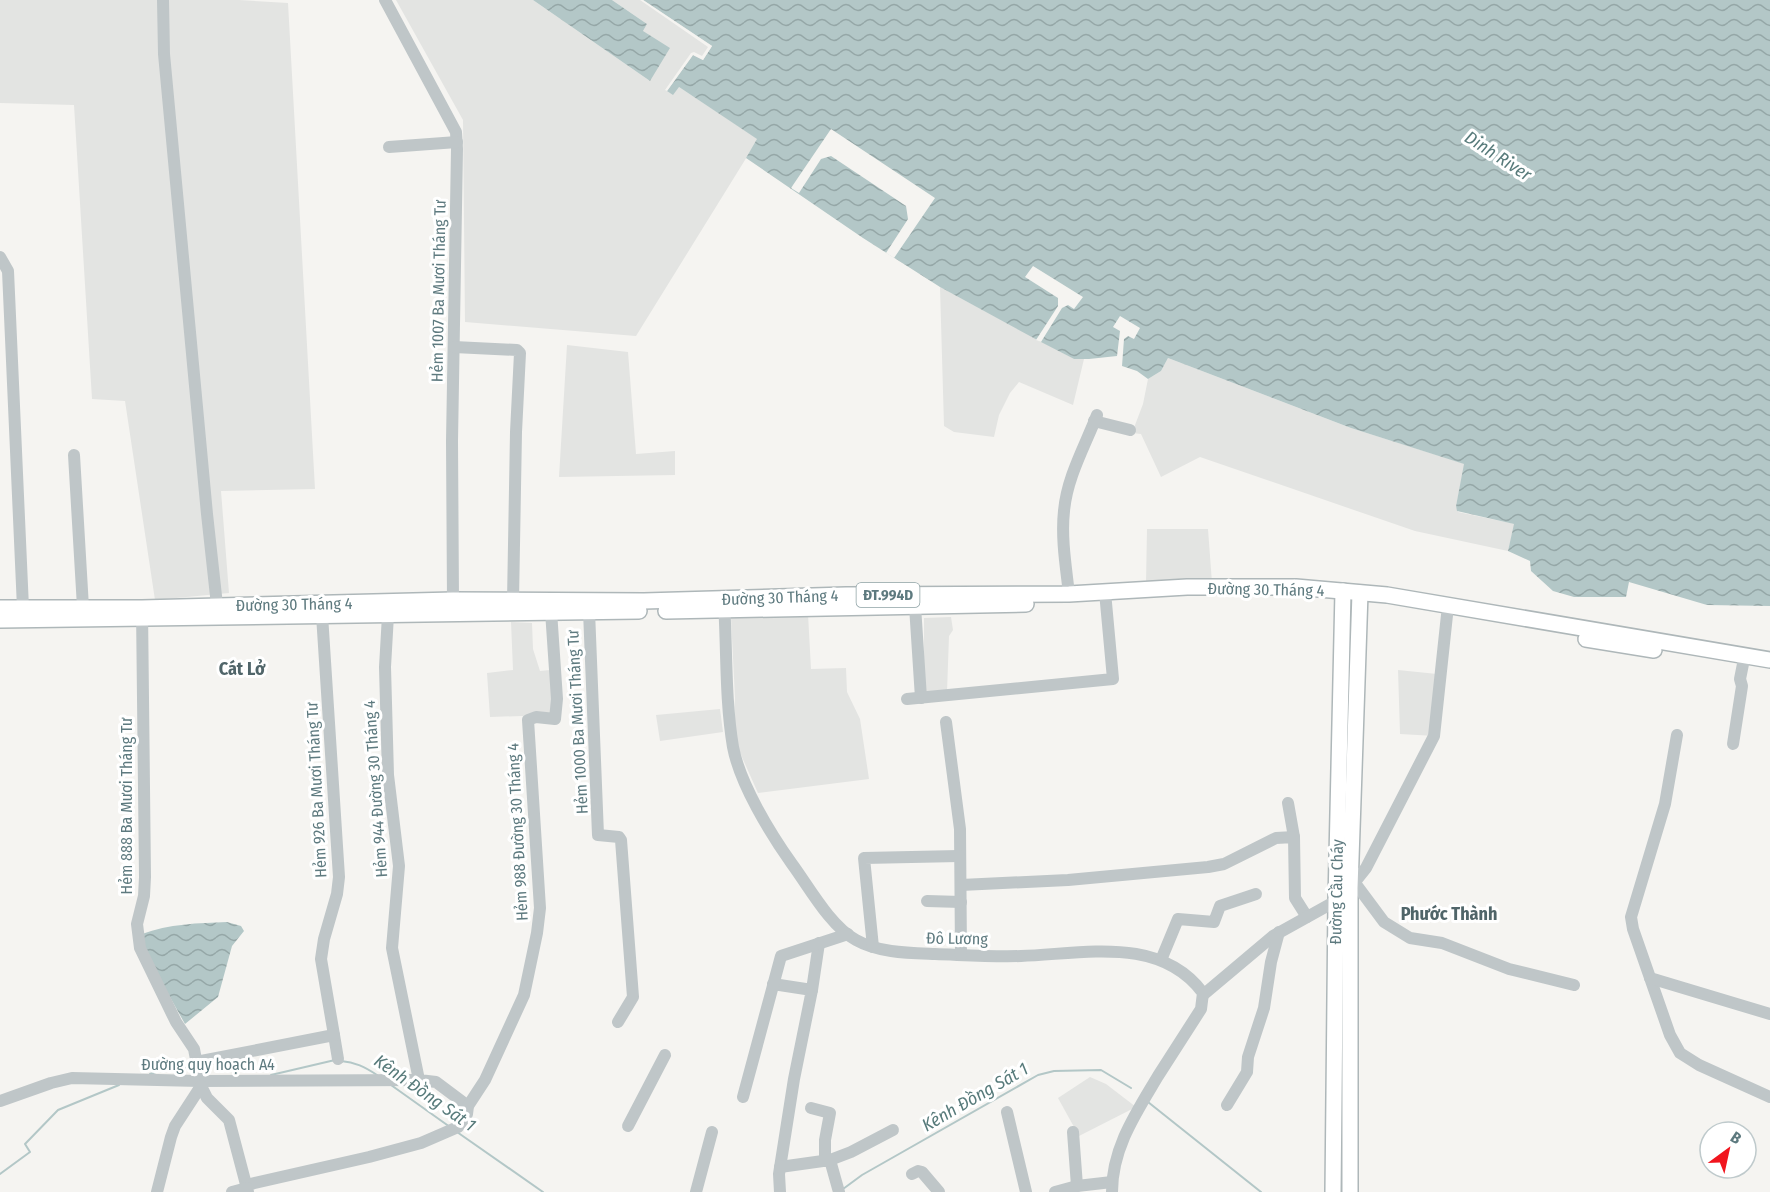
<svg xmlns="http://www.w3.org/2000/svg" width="1770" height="1192" font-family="'Fira Sans Condensed',sans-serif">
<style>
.built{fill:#e3e4e2}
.water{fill:url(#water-waves)}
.pier{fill:#f5f4f1}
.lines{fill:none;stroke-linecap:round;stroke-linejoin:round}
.stream{stroke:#b3c7c7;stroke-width:2}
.major-casing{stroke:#aeb7b9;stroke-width:18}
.minor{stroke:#bfc6c8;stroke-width:12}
.major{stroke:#fff;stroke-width:15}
.labels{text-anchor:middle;stroke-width:6;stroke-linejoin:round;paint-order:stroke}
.shield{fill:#fff;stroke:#8ea2a5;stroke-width:1.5}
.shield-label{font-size:15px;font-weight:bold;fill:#5e7a7f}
.street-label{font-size:16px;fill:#5e7a7f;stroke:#fff}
.water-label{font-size:18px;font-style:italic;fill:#587b7b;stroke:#fff}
.neighbourhood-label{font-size:18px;font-weight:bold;fill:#506569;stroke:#fff}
</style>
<defs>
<pattern id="water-waves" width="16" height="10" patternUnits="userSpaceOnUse" patternTransform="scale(1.5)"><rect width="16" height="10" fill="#b3c7c7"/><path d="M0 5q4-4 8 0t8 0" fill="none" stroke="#95a7a7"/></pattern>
</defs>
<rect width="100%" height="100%" fill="#f5f4f1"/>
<!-- built -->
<g class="built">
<polygon points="0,0 239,0 288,3 315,489 221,491 229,593 155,600 125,401 92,399 74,105 0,103"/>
<polygon points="396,0 533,0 650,81 643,31 647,24 612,0 643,0 712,46 703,60 679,87 758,139 636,336 465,322 463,120"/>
<polygon points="940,287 1074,359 1084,359 1073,405 1019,382 1010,393 999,415 994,437 954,432 944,426"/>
<polygon points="567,345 628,352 636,454 675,451 675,475 559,477"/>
<polygon points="1168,358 1351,428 1465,464 1456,506 1458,512 1515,524 1508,551 1415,531 1200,457 1161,477 1141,434 1132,433 1143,404 1148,379 1161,371"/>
<polygon points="1147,529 1208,529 1212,583 1146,583"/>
<polygon points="808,614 811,669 846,668 847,692 860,719 869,779 758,793 737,746 734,724 735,698 731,618"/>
<polygon points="951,617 953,630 949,636 947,692 924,694 924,618"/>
<polygon points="511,622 532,623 533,649 540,671 550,670 553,711 550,715 490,717 487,673 513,670"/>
<polygon points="1398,670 1437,674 1435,736 1400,734"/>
<polygon points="720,709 723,732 660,741 656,715"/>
<polygon points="1090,1077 1106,1084 1136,1107 1079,1136 1058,1098"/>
</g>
<!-- water -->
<g class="water">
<polygon points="533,0 612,0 647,24 643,31 670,48 650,81"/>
<polygon points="643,0 1770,0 1770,606 1707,605 1629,582 1626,597 1574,597 1553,591 1531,571 1530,561 1508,551 1514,524 1457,511 1456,506 1464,464 1351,428 1168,358 1161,371 1148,379 1137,371 1122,366 1124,339 1128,336 1134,339 1140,328 1120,316 1113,327 1120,331 1117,356 1089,359 1074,359 1041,342 940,287 863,238 746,158 757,139 679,87 673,95 667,91 693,55 703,60 712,46"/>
<path d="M227 922 241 926 244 931 232 946 218 997 185 1024 147 956 142 934C168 924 199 923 227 922Z"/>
</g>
<!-- pier -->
<g class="pier">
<polygon points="640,0 643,0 712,46 703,60 693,55 667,91 665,90 691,53 694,52 702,56 708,47"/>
<polygon points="831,129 935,198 894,258 886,253 908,219 906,206 831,156 821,159 799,193 791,188"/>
<polygon points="1033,266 1083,297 1074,309 1068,305 1062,308 1041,342 1036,340 1058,306 1058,298 1025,277"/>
</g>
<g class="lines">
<!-- stream -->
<g class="stream">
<path d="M341 1061C355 1062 365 1067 377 1075"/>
<polyline points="150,1074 176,1065 193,1070"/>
<polyline points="271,1075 335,1060"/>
<polyline points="391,1085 450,1127"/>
<polyline points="1148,1102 1261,1192"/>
<polyline points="457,1132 543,1192"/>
<polyline points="0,1174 30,1152 25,1144 58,1110 119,1085"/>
<polyline points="843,1189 862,1175 1038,1075 1054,1071 1101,1070 1131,1088"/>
</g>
<defs>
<g id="major">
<polyline points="0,608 142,608 453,600 644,601 846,595 1069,594 1187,587 1296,587 1387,595 1770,660"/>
<polyline points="666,611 1026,604"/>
<polyline points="0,620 639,611"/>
<polyline points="1586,639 1654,650"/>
<polyline points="1333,1192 1336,901 1343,591"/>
<polyline points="1350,1192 1350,888 1360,593"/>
</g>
</defs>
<!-- major casing -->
<use href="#major" class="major-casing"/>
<!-- minor -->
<g class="minor">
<polyline points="163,0 164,54 207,514 217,605"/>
<polyline points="385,0 456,132 457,149 452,441 453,600"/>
<polyline points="389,147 457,142"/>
<polyline points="0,257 8,271 23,608"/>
<polyline points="454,347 517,350 520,353 516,432 513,601"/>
<polyline points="1094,421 1130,430"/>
<polyline points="74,455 83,607"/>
<path d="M1069 594C1066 567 1061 538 1064 511 1067 477 1085 446 1097 415"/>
<path d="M724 602C727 650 725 699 733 747 740 784 770 833 792 864 809 887 830 926 856 940 879 953 909 953 935 954 964 955 993 957 1021 956 1083 954 1160 935 1203 993L1201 1009C1187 1031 1172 1054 1158 1076 1136 1113 1112 1148 1112 1192"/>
<polyline points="915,606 921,698"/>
<polyline points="142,609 145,877 144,896 137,924 140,948 176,1022 194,1049 201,1086 207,1098 229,1120 248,1192"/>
<polyline points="589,611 598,835 619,837 621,840 633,997 618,1022"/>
<polyline points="388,615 385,667 388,775 399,866 392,948 419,1080 436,1082 468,1106"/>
<polyline points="907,699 1113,679 1105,592"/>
<polyline points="946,722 960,829 961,955"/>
<polyline points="1677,735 1665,804 1631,917 1633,929 1670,1035 1680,1053 1699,1065 1770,1097"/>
<polyline points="1733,744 1742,686 1740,679 1743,664"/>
<polyline points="1288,803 1294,837"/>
<polyline points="1355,883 1384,922 1410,938 1442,943 1509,969 1574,985"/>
<polyline points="961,885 1068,880 1208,867 1224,864 1276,838 1294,837 1295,898 1307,917"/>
<polyline points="1350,888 1366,868 1434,736 1447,615"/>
<polyline points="927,901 961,902"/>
<polyline points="873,947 864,858 959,856"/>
<polyline points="1161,960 1178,919 1214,922 1220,906 1256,894"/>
<polyline points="1650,978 1770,1014"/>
<polyline points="773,984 812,990 794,1079 779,1174 780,1192"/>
<polyline points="812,990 819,943"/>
<polyline points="1203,995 1273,936 1336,901"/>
<polyline points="334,1035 338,1059"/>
<polyline points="196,1062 334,1035 321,959 324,939 337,894 339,877 322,615"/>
<polyline points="743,1097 781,956 848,934"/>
<polyline points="0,1101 51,1083 72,1078 200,1081 419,1080"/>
<polyline points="1227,1105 1247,1072 1248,1057 1264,1008 1271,962 1279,932"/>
<polyline points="811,1108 830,1113 825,1140 825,1161"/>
<polyline points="1007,1112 1026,1192"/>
<polyline points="628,1126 665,1055"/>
<polyline points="1073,1132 1077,1186"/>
<polyline points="830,1160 839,1192"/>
<polyline points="780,1167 830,1160 851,1152 893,1130"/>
<polyline points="912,1174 918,1171 922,1172 939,1192"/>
<polyline points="246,1185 369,1157 421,1143 458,1127 467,1114 468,1106 485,1080 524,995 537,933 540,908 528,720 536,717 555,719 557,699 551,611"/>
<polyline points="157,1192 171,1137 175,1126 201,1086"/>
<polyline points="232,1192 247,1188"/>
<polyline points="696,1192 712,1132"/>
<polyline points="1055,1192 1077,1186 1112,1182"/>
</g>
<!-- major -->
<use href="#major" class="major"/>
</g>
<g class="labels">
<!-- shield labels -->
<rect class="shield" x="856.5" y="583" width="63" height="24" rx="4.5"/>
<g class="shield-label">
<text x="888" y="600">ĐT.994D</text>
</g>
<!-- street labels -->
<g class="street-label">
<text transform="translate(438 291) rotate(-89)" y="6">Hẻm 1007 Ba Mươi Tháng Tư</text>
<text transform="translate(1266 589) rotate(1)" y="6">Đường 30 Tháng 4</text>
<text transform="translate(780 597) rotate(-2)" y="6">Đường 30 Tháng 4</text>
<text transform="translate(294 604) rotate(-1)" y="6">Đường 30 Tháng 4</text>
<text transform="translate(577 722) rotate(-93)" y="6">Hẻm 1000 Ba Mươi Tháng Tư</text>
<text transform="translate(375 789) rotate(-94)" y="6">Hẻm 944 Đường 30 Tháng 4</text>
<text transform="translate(316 790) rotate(-93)" y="6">Hẻm 926 Ba Mươi Tháng Tư</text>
<text transform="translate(126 806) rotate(-90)" y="6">Hẻm 888 Ba Mươi Tháng Tư</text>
<text transform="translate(517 832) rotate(-93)" y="6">Hẻm 988 Đường 30 Tháng 4</text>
<text transform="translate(1336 892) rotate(-89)" y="6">Đường Cầu Cháy</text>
<text transform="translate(957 938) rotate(1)" y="6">Đô Lương</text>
<text x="208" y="1070">Đường quy hoạch A4</text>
</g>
<!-- water labels -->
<g class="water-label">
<text transform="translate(1498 156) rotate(33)" y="6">Dinh River</text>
<text transform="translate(425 1093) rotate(35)" y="6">Kênh Đồng Sát 1</text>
<text transform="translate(975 1097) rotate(-30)" y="6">Kênh Đồng Sát 1</text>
</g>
<!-- neighbourhood labels -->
<g class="neighbourhood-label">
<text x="242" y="675">Cát Lở</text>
<text x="1449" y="920">Phước Thành</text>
</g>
</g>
<!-- north arrow -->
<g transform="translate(1728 1150) rotate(33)"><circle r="28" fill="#ffffff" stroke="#bfcacc" stroke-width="1.5"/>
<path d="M0-4.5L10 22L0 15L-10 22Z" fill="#f1151e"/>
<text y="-9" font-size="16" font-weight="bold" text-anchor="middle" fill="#5e7a7f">B</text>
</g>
</svg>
